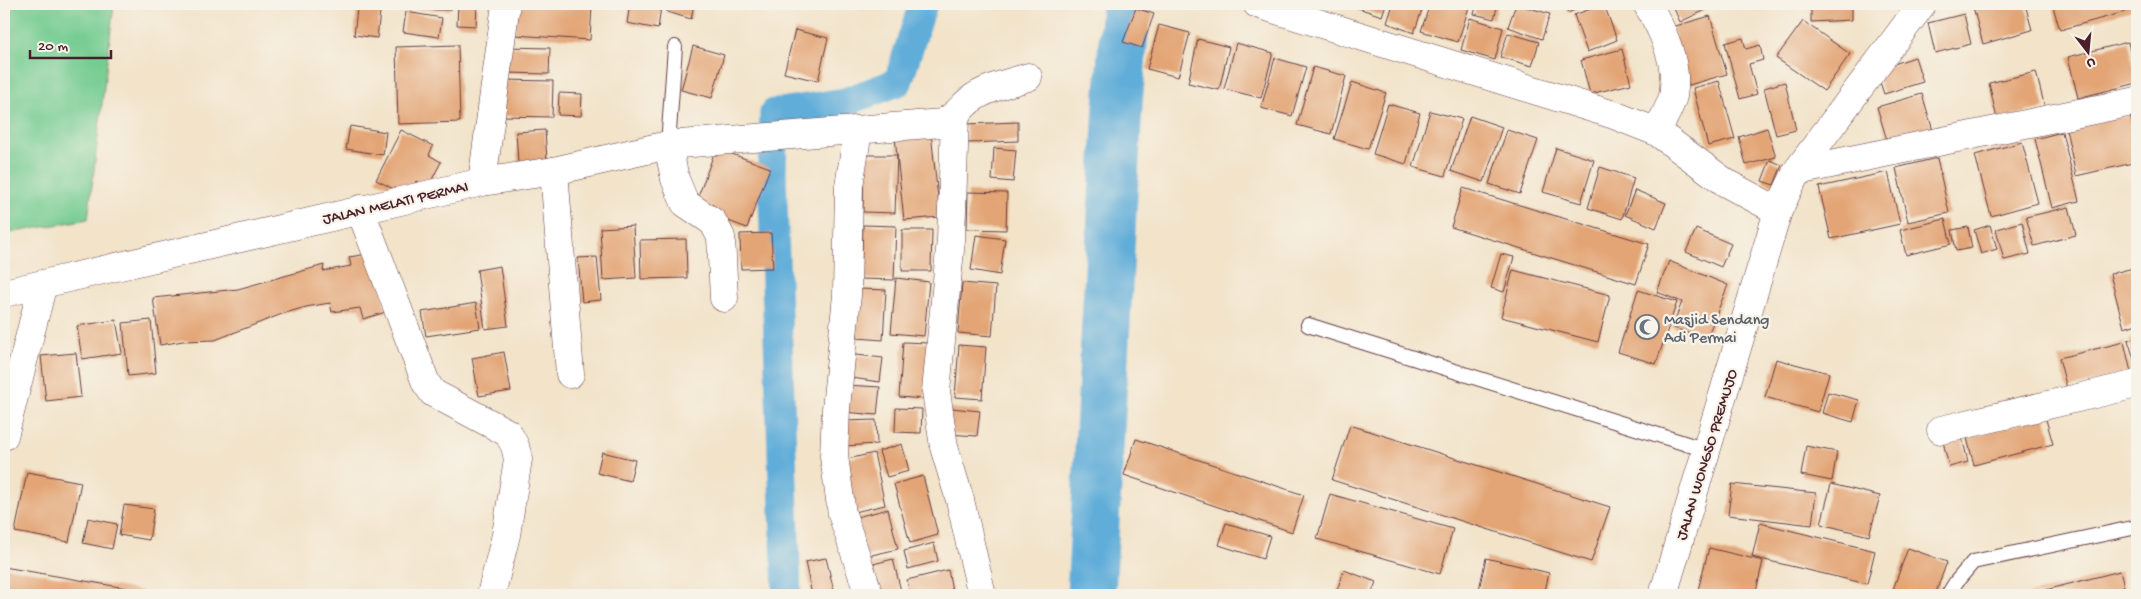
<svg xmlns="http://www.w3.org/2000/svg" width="2141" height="599" font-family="'Gochi Hand',sans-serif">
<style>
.grass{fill:#74cc91;stroke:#5f765e}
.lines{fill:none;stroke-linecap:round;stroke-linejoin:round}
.canal{stroke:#60add9;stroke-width:29}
.river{stroke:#60add9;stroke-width:49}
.building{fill:#e3a576}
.lane-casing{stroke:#633c43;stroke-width:16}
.street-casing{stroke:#633c43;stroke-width:29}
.lane{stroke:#fff;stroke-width:14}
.street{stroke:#fff;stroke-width:28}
.labels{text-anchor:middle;stroke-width:4.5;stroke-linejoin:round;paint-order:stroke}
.street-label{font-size:16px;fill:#4a1f2b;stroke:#f7f3e8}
.worship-label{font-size:16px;fill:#5b616d;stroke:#f7f3e8;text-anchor:start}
</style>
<rect width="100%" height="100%" fill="#f7f3e8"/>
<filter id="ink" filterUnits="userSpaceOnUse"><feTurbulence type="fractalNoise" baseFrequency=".02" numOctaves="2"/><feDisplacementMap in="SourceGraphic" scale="10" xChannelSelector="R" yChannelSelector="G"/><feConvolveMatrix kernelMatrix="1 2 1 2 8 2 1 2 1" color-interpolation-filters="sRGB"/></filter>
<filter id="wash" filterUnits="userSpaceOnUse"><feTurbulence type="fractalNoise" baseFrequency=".0096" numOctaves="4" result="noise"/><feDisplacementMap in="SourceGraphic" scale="20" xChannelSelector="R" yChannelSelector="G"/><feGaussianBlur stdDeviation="1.12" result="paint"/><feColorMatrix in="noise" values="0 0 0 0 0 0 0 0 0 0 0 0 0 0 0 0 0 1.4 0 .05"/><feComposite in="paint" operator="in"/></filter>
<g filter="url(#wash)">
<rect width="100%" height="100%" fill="#f2e3c9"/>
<!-- grass -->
<polygon class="grass" points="4,4 114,4 88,219 4,234"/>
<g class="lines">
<!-- canal -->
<polyline class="canal" points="787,595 772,172 774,113 845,102 898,82 923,4"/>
<!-- river -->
<polyline class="river" points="1091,595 1118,105 1126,4"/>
</g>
<g id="blocks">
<!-- building -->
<g class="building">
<polygon points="415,4 451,4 450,10 415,9"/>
<polygon points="458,4 477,4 476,26 457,25"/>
<polygon points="517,4 592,5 590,40 515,35"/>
<polygon points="630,4 661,6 658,29 627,23"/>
<polygon points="669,4 694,4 691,19 667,12"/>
<polygon points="1346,4 1386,4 1382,16"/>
<polygon points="1393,4 1424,4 1414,33 1387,23"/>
<polygon points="1430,4 1470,4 1458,42 1421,31"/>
<polygon points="1477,4 1498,4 1494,19 1474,14"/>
<polygon points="1516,4 1550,14 1542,39 1508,27"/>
<polygon points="1564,4 1586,4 1568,13"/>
<polygon points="1604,4 1617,40 1587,52 1574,15"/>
<polygon points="1672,4 1713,4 1714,6 1680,22"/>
<polygon points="1811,4 1852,4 1852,20 1811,22"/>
<polygon points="1969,4 1977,4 1973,7 1986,4 2025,4 2032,30 1983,44 1973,7"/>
<polygon points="2065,4 2130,4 2132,10 2060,30 2053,7"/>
<polygon points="1136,8 1154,14 1142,48 1123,42"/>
<polygon points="357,9 380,12 377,38 354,35"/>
<polygon points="406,12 442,18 439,37 403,32"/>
<polygon points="1964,14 1971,44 1935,53 1928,23"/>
<polygon points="1710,16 1727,74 1689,85 1672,27"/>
<polygon points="1470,18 1503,28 1495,60 1461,50"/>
<polygon points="1803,21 1850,54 1824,91 1776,58"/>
<polygon points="1159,25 1190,33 1178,77 1147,69"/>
<polygon points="795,30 828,38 818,81 784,73"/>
<polygon points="1508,33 1539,42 1532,66 1500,57"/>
<polygon points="1743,38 1746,49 1760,45 1763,60 1749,64 1757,94 1740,99 1725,43"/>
<polygon points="1198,39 1229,47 1219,90 1188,83"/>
<polygon points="2128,42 2137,83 2078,98 2068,57"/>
<polygon points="1236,43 1273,53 1261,98 1224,89"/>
<polygon points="458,45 460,122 398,124 396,47"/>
<polygon points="693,46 724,55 712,98 681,90"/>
<polygon points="506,47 550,48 549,74 505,73"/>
<polygon points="1622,49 1631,84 1590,94 1581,60"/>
<polygon points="1915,57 1923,82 1884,94 1876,70"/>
<polygon points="1275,58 1306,67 1292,116 1261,108"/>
<polygon points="1313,67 1346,76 1331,134 1297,125"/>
<polygon points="2036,72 2045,108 1997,119 1989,83"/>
<polygon points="503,80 553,81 552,117 502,116"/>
<polygon points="1719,81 1735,139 1708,146 1693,88"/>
<polygon points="1352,82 1386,93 1368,149 1334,139"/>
<polygon points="1785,82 1796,130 1776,135 1764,88"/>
<polygon points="559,93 582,94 581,116 558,115"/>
<polygon points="1922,94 1934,134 1889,147 1877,107"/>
<polygon points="1388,104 1420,113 1406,164 1373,154"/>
<polygon points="1430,111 1462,119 1445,176 1413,167"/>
<polygon points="2130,115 2137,146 2137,162 2076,176 2066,129"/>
<polygon points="1470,116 1502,127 1484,182 1451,171"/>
<polygon points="1018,122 1018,141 967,143 966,124"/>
<polygon points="350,126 386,132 383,155 346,149"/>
<polygon points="1767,128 1776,157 1746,165 1739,137"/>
<polygon points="401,130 433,146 429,155 441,162 428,187 416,181 408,196 376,180"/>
<polygon points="545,130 547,161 518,163 516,132"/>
<polygon points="1507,130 1538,140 1520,194 1489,184"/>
<polygon points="2062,132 2079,201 2052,208 2035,139"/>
<polygon points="931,133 940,217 904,220 895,137"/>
<polygon points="2022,142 2038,203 1991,216 1975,155"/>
<polygon points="716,148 770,168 747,228 694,208"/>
<polygon points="994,148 1016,150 1013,182 992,180"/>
<polygon points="1556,148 1594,160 1581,203 1543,192"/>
<polygon points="864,155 897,155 895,213 863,212"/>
<polygon points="1937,158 1949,213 1908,222 1896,168"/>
<polygon points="1770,160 1782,165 1774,185 1762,181"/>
<polygon points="1600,167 1634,178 1622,219 1588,208"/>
<polygon points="1888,172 1900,224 1831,239 1819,187"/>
<polygon points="1463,188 1649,244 1636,284 1451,227"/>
<polygon points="1635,190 1666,203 1656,228 1625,215"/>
<polygon points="968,192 1007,193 1006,230 967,229"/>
<polygon points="2069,207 2076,235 2034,246 2026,217"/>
<polygon points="1945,219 1951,244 1906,255 1900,230"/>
<polygon points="2022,222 2030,254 2004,260 1996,229"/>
<polygon points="863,225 896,226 894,280 861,279"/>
<polygon points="1990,225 1997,249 1981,254 1974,230"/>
<polygon points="633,226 636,278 603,280 600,228"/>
<polygon points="1968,227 1972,248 1956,251 1952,230"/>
<polygon points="1696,229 1731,244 1721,267 1686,252"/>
<polygon points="902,230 932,230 931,271 902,271"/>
<polygon points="771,233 773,268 741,269 740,234"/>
<polygon points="976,235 1005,239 1000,275 971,270"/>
<polygon points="686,239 687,278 641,279 640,240"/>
<polygon points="374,253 386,312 363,319 360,308 332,312 330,303 306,307 282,314 215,340 183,341 160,345 153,298 238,289 324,265 323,271 351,266 349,257"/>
<polygon points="1501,254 1514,257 1504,292 1491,288"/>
<polygon points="597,257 601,300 582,302 578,258"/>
<polygon points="1669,261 1728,285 1706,340 1672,327 1682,302 1657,292"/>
<polygon points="500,266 508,326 485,329 477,270"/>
<polygon points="2137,267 2137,324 2124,328 2110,274"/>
<polygon points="1513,270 1610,295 1598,342 1501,317"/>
<polygon points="896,278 929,282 924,336 891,333"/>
<polygon points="962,283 996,286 992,336 958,333"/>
<polygon points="860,289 886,290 883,340 857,338"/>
<polygon points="1638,290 1677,302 1656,364 1618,352"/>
<polygon points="476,303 480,328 426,336 422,312"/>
<polygon points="116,320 122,353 82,359 77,326"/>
<polygon points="151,320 156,373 128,376 123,323"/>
<polygon points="2137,337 2137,369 2128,340"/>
<polygon points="903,342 929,343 925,399 899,397"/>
<polygon points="2124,342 2131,372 2067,389 2059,358"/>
<polygon points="959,345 986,347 982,399 955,397"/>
<polygon points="504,352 511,391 479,396 472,358"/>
<polygon points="76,353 81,397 46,401 41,356"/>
<polygon points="847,354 883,358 880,382 844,377"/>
<polygon points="1776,359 1829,373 1818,412 1765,397"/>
<polygon points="846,385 880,387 877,415 844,412"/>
<polygon points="1828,392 1859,400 1853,422 1822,413"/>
<polygon points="896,408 922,409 921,433 895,432"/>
<polygon points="951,408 980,411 977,436 948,434"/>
<polygon points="2045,416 2053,444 1974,465 1967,438"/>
<polygon points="876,420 877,444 844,446 843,421"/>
<polygon points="1350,425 1610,507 1591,562 1332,480"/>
<polygon points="1961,433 1968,462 1949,467 1942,437"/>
<polygon points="1136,439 1304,495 1292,532 1124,475"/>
<polygon points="902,444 909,471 887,477 879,451"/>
<polygon points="1806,446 1837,452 1832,481 1801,475"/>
<polygon points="602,452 635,460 630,481 597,473"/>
<polygon points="874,453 885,505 850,513 839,461"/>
<polygon points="27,472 81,482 69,542 15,532"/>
<polygon points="923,476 938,535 910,543 894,484"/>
<polygon points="1732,484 1816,493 1812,525 1728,515"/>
<polygon points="1831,484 1880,496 1869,536 1821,524"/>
<polygon points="1330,494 1453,529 1440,574 1317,539"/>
<polygon points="124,505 154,509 149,540 119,535"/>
<polygon points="888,509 898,549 859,558 849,519"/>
<polygon points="88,518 117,524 112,549 83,543"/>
<polygon points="1226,523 1270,536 1263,559 1219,545"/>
<polygon points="1760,523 1875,551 1867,584 1752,557"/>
<polygon points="934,543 938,561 908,569 904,551"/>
<polygon points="1709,548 1763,561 1755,595 1721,595 1698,590"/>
<polygon points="1908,548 1947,562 1935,595 1891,595"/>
<polygon points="826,558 835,595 812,595 805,562"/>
<polygon points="1486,558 1549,573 1544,595 1485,595 1478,594"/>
<polygon points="893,559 901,591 885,595 872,595 865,566"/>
<polygon points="4,567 143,591 142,595 4,595"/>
<polygon points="948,570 953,595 910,595 907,580"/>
<polygon points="1344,570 1376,582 1371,595 1343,595 1336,593"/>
<polygon points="2120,571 2126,595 2026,595"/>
</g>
</g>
</g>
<g filter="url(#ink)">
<use href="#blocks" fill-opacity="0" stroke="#633c43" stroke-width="1"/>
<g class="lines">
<defs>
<g id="lane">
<polyline points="668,145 675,47"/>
<polyline points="1308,325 1706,450"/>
<polyline points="1948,595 1956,582 1973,562 2137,527"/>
</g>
<g id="street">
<polyline points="1257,4 1614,115 1657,132 1726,183 1778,211"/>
<path d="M1647 4C1663 30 1679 64 1673 96 1670 108 1662 120 1657 132"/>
<polyline points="955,116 951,240 936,391 944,447 960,500 982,595"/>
<polyline points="858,131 849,186 847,295 836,409 834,456 842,514 869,595"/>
<polyline points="668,145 675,179 685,203 713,222 721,237 724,298"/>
<polyline points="554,171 570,374"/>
<polyline points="1797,171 2137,101"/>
<polyline points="482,182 506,4"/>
<polyline points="360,209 426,383 433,393 508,433 515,446 518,459 506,535 491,595"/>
<path d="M4 293 482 182 554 171 668 145 942 123C958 115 958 110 970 100 986 88 1009 83 1028 77"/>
<polyline points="1941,430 2137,384"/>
<polyline points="4,436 43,284"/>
<polyline points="1663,595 1778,211 1797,171 1922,4"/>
</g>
</defs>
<!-- lane casing -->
<use href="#lane" class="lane-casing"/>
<!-- street casing -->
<use href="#street" class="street-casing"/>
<!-- lane -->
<use href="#lane" class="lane"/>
<!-- street -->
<use href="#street" class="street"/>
</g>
</g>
<!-- icons -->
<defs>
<symbol id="mosque-ring" viewBox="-11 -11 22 22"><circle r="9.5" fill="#f7f3e8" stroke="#6b7280" stroke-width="1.5"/><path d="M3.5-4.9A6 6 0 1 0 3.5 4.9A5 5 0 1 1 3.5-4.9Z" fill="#6b7280"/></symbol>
</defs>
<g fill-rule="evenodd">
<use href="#mosque-ring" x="1633" y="313" width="28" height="28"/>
</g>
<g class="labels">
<!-- street labels -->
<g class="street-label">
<text transform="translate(395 201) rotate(-13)" y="6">JALAN MELATI PERMAI</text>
<text transform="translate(1705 454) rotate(-73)" y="6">JALAN WONGSO PREMUJO</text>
</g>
<!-- worship labels -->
<g class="worship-label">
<text x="1664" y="324">Masjid Sendang<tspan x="1664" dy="18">Adi Permai</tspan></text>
</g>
</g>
<!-- margin -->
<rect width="2141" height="599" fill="none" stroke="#f7f3e8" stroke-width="20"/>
<!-- north arrow -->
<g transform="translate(2088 52) rotate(164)" stroke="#f7f3e8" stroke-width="4" paint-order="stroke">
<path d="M0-4L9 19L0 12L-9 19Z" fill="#4a1f2b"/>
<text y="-8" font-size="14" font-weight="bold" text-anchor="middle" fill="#4a1f2b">U</text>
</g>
<!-- scale -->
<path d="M30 50v8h81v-8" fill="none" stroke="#4a1f2b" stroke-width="2.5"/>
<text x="38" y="50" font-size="15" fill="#4a1f2b" stroke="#f7f3e8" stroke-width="4" paint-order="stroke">20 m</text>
</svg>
